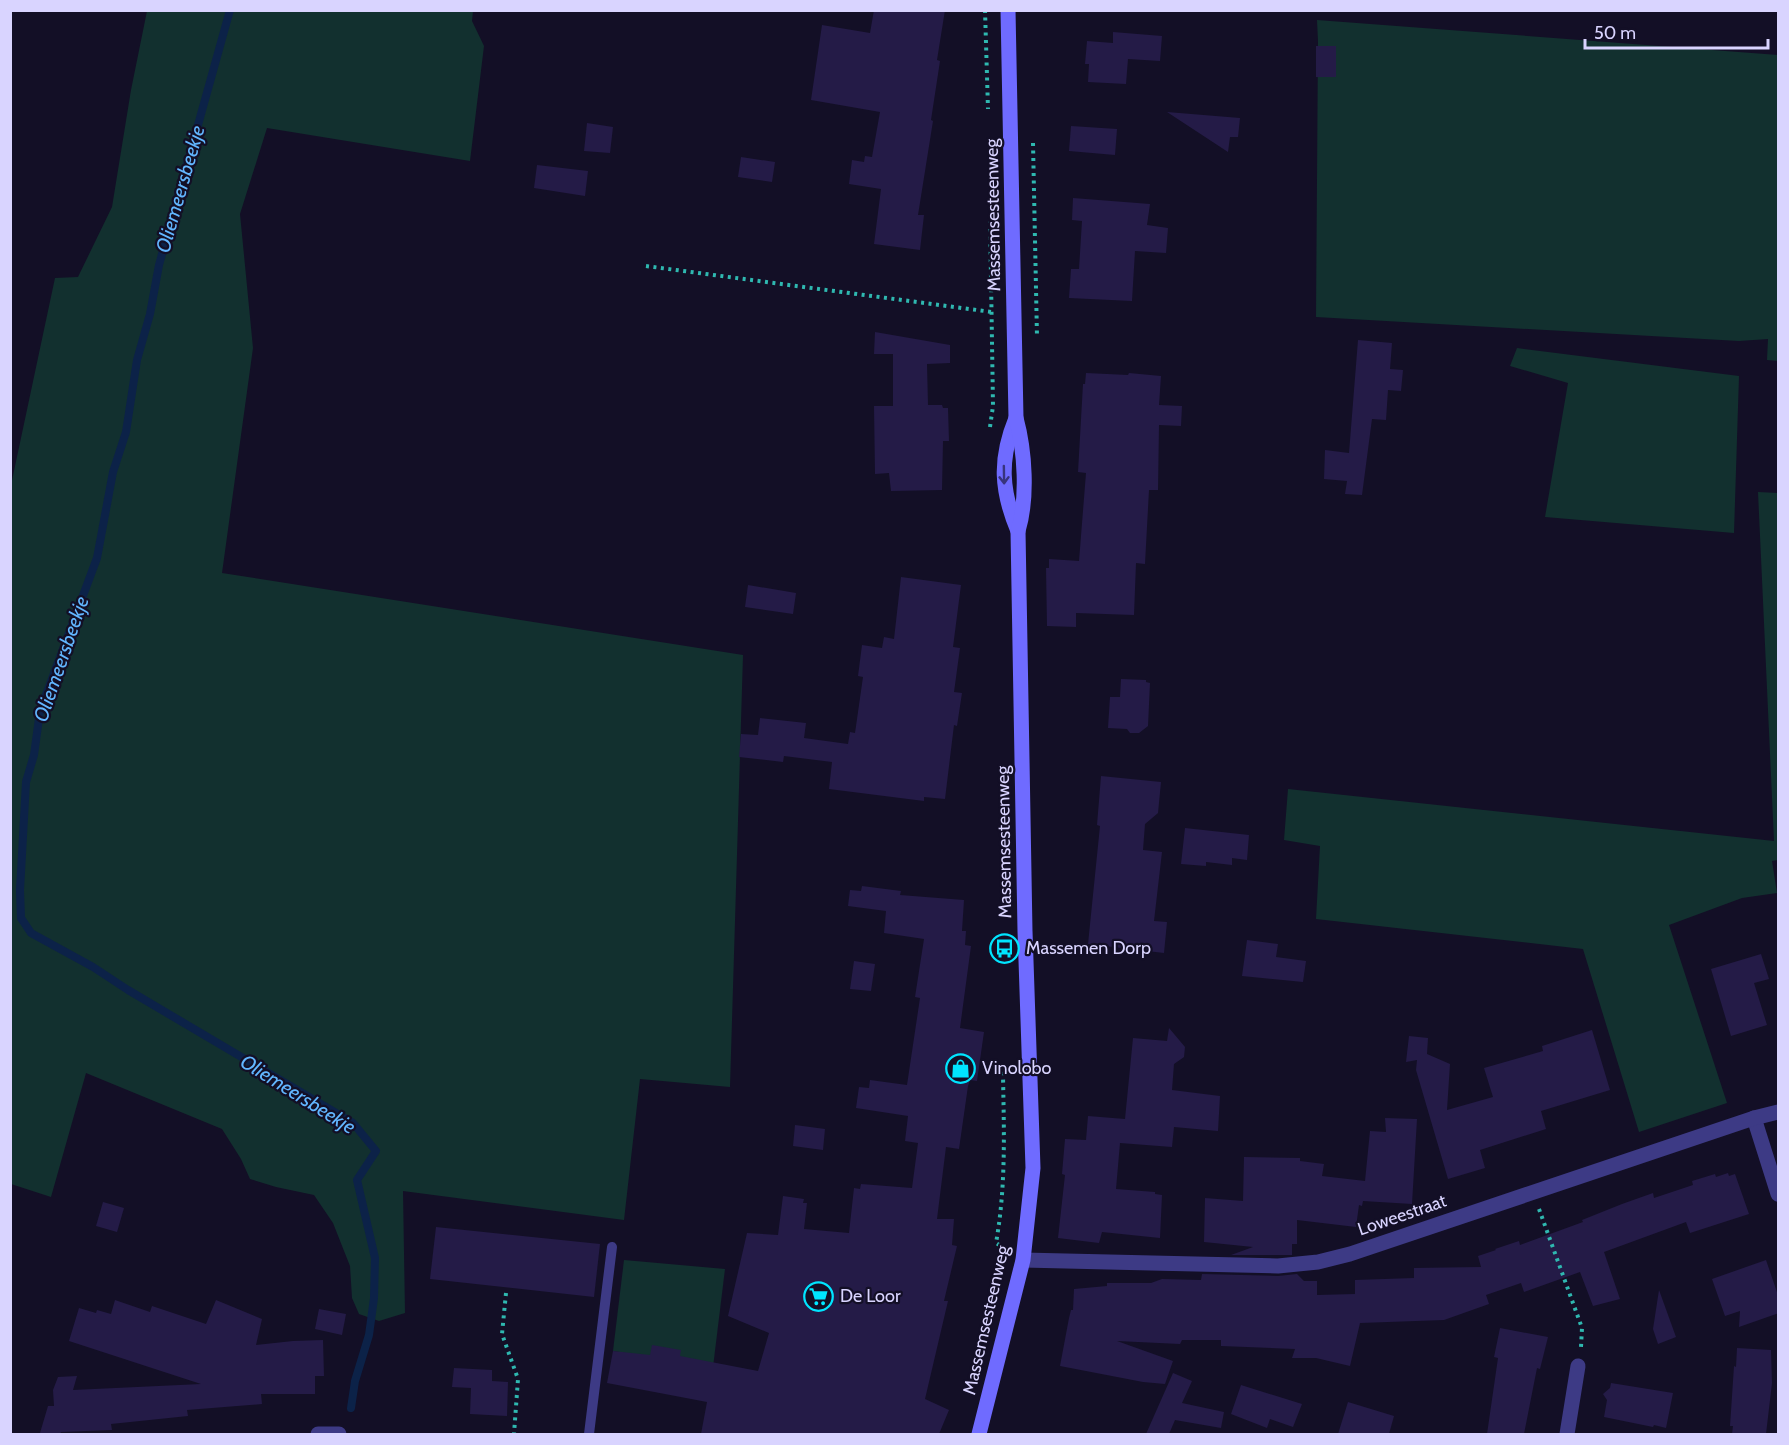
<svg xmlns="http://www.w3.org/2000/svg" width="1789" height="1445" font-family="Cabin,sans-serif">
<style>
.green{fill:#12302f}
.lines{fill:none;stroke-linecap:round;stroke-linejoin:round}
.stream{stroke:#0c2248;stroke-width:8}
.building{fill:#241b47}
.path{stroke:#2fb8b0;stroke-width:4;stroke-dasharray:3 4.5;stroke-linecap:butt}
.lane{stroke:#3d3a85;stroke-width:10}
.street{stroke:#3d3a85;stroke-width:15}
.secondary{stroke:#6f6bff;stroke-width:15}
.oneway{stroke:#38347d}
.labels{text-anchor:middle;stroke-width:4.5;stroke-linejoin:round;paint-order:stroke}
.street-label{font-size:18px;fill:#d9d4ff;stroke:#130f26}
.poi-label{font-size:18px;fill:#d9d4ff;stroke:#130f26;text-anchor:start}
.water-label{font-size:20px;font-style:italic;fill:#62b6ff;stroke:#130f26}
</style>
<rect width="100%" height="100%" fill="#130f26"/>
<!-- green -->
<g class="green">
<polygon points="147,11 473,11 472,21 484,46 470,161 267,128 240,214 253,348 222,573 743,655 730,1087 640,1079 624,1220 403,1191 405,1313 379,1321 359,1314 352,1298 350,1266 333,1223 314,1195 276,1187 250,1179 241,1159 222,1129 86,1073 51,1197 11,1184 11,485 55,278 78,277 112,207 131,90"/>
<polygon points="1317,20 1778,55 1778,361 1767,360 1768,339 1739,341 1316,317 1318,41"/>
<polygon points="1517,348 1739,376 1734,533 1545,517 1568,383 1510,366"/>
<polygon points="1758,492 1778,493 1778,860 1772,861 1777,893 1742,898 1669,925 1727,1103 1639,1132 1583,949 1316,919 1320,846 1284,840 1288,789 1774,841"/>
<polygon points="624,1260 725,1269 713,1367 613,1351"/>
</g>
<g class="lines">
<!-- stream -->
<polyline class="stream" points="230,10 159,265 150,314 137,360 126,432 113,472 97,558 40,711 34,755 26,782 20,890 21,918 31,933 93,967 128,990 353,1123 376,1151 357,1180 375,1258 374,1298 369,1335 355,1381 351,1408"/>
</g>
<!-- building -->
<g class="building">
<polygon points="874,10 945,10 937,60 940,61 931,120 933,121 918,215 924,215 920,250 874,244 881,189 849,184 852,160 864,162 865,156 872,157 880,112 811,100 822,25 870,33"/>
<polygon points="1113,32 1162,36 1160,61 1128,59 1126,84 1088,82 1089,64 1085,64 1087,41 1113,43"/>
<rect x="1316" y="46" width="20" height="31"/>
<polygon points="1167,112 1240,118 1238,137 1230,137 1228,152"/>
<polygon points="587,123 613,127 610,153 584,151"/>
<polygon points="1071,126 1117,129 1115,155 1069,151"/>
<polygon points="741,157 775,162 772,182 738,177"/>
<polygon points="537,165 588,171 585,196 534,188"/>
<polygon points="1073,198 1150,204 1147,225 1168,228 1166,253 1135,251 1132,301 1069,298 1071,269 1079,269 1082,221 1072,220"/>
<polygon points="875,332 950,345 950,363 927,364 928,405 942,405 943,408 948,408 949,441 943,441 942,490 891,491 889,473 875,474 874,406 893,406 893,354 874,354"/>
<polygon points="1358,340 1392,343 1390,369 1403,370 1401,391 1388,390 1386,420 1372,419 1362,495 1345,494 1347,481 1324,479 1325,450 1349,453"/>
<polygon points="1086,373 1128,375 1129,373 1161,376 1159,405 1182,406 1181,426 1159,425 1158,490 1149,490 1145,564 1136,563 1134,615 1076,613 1076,627 1047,626 1046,568 1049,568 1049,559 1079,561 1086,473 1078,472 1083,384 1085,384"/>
<polygon points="901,577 961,585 953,647 960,648 954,692 962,693 957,726 954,725 945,799 924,797 924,801 829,789 832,762 784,756 783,762 739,757 741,734 758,735 760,718 806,723 804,738 848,744 850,732 855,733 863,677 858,676 862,645 882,648 884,637 894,639"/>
<polygon points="748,585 796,593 793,614 745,607"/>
<polygon points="1121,679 1146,680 1146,682 1150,683 1148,726 1139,733 1130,733 1127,729 1108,728 1110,697 1120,697"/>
<polygon points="1101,776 1161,782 1158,813 1145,824 1143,850 1162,852 1154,921 1167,922 1164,953 1088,944 1100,826 1097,825"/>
<polygon points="1185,828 1249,835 1247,860 1232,858 1232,865 1206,862 1206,866 1181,864"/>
<polygon points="862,886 901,891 900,895 964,900 962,931 966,931 965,945 971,946 960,1028 984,1032 977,1081 970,1080 968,1086 959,1149 946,1147 937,1219 954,1219 952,1245 957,1246 944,1301 948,1301 925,1399 949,1410 939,1434 701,1434 707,1402 607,1383 613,1351 650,1355 652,1345 681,1350 680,1356 758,1371 769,1333 728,1316 747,1233 778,1235 783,1196 804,1199 803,1203 807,1203 804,1229 849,1233 854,1188 860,1189 861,1184 912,1188 918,1143 905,1141 908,1116 856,1108 859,1087 869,1088 870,1080 907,1085 920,998 915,997 924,939 884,933 886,911 848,906 850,890 861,891"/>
<polygon points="1247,940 1278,944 1276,957 1306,961 1303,982 1242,976"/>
<polygon points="1761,954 1769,979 1754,983 1767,1025 1731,1036 1711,969"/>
<polygon points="854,961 875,964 871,991 850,989"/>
<polygon points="1169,1028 1185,1047 1184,1057 1174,1064 1172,1090 1220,1096 1218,1131 1174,1127 1172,1147 1120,1143 1116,1189 1155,1192 1155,1194 1162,1195 1160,1238 1102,1232 1099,1243 1058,1238 1065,1175 1062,1174 1065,1139 1086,1140 1088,1116 1125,1119 1133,1038 1167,1041"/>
<polygon points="1592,1030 1610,1090 1541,1111 1546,1129 1480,1150 1485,1168 1448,1179 1416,1070 1417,1060 1406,1062 1409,1036 1428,1038 1427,1054 1450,1064 1447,1110 1493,1097 1484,1068 1543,1051 1542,1046"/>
<polygon points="1385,1118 1417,1119 1412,1204 1363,1201 1362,1206 1359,1205 1356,1227 1297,1220 1297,1244 1292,1244 1292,1255 1231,1255 1253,1247 1204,1242 1205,1198 1243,1201 1244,1157 1300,1158 1300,1161 1324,1164 1322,1176 1365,1181 1370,1131 1386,1132"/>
<polygon points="795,1125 825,1129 823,1150 793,1146"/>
<polygon points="1728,1173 1729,1176 1735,1174 1749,1214 1690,1233 1686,1222 1604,1252 1620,1299 1593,1306 1580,1272 1524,1292 1521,1283 1486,1295 1489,1304 1444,1320 1360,1323 1350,1366 1316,1358 1292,1358 1295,1349 1221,1346 1221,1340 1182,1340 1180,1344 1117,1341 1173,1361 1165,1384 1143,1382 1060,1366 1069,1318 1071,1310 1073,1310 1074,1289 1107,1286 1107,1283 1151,1283 1162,1279 1201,1280 1202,1274 1278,1276 1297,1274 1304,1281 1317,1281 1317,1295 1355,1294 1355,1280 1414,1278 1414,1268 1481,1267 1478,1256 1496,1250 1495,1249 1519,1241 1520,1245 1583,1222 1582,1220 1622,1204 1653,1193 1654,1198 1693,1185 1692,1181 1715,1174 1716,1177"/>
<polygon points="103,1202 124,1208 117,1232 96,1226"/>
<polygon points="436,1227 600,1244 594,1297 430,1279"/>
<polygon points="1766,1260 1779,1298 1779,1313 1739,1327 1740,1311 1725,1316 1712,1279"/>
<polygon points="1659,1290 1676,1337 1658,1344 1653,1329"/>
<polygon points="115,1300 150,1312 152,1306 206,1324 216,1300 262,1319 256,1345 293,1341 323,1340 324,1376 315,1376 315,1394 261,1394 262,1404 187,1410 188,1416 111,1424 112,1430 61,1432 60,1434 55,1434 55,1433 40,1433 48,1406 54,1406 53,1390 58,1377 77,1376 73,1390 201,1384 69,1341 79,1308 96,1313 97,1310 111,1314"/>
<polygon points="319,1309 346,1314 342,1335 315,1329"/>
<polygon points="1500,1328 1548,1337 1540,1369 1537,1368 1524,1434 1487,1434 1498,1358 1494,1357"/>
<polygon points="1737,1348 1771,1350 1772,1383 1766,1434 1732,1434 1733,1426 1730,1426 1734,1366 1736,1367"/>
<polygon points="454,1368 492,1370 492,1381 508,1382 507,1416 470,1414 471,1388 452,1387"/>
<polygon points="1173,1373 1192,1381 1182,1403 1224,1412 1221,1428 1175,1420 1169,1434 1146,1434"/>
<polygon points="1611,1383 1673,1393 1666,1428 1654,1425 1653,1427 1604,1417 1607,1400 1603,1394 1610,1388"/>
<polygon points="1241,1385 1302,1404 1293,1427 1270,1419 1267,1428 1231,1414"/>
<polygon points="1348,1402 1394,1416 1389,1434 1338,1434"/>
</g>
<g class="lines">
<!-- path -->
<g class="path">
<polyline points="985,10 988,109"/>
<polyline points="1033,143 1037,337"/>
<polyline points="646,266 992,312"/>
<polyline points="990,427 993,406 990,215"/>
<polyline points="1539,1209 1582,1328 1581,1347"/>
<path d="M1006 1249 996 1243C1006 1187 1004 1132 1003 1075L1009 1064"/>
<polyline points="506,1293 502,1334 518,1379 514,1434"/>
</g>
<!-- lane -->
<polyline class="lane" points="589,1434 612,1247"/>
<!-- street -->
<g class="street">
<polyline points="1754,1118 1778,1194"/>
<polyline points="1023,1260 1278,1266 1318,1262 1350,1254 1754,1118 1778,1112"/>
<polyline points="318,1434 339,1434"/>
<polyline points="1567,1434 1578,1366"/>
</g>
<!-- secondary -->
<g class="secondary">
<path d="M1016 418C999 459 1001 491 1018 531"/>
<path d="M979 1434 1023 1260 1033 1168 1025 931 1018 531C1028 498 1025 451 1016 418L1008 10"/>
</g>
</g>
<!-- one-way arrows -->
<defs><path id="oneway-shaft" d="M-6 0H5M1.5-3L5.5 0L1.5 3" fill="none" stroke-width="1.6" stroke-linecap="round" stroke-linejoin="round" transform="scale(1.5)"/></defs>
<use class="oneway" href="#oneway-shaft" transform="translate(1004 475) rotate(89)"/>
<!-- icons -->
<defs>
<symbol id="bus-ring" viewBox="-11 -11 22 22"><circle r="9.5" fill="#130f26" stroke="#00e5ff" stroke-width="1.5"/><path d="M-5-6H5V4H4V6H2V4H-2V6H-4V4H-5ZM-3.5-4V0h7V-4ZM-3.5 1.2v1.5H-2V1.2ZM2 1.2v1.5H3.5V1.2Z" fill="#00e5ff"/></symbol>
<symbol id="shop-ring" viewBox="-11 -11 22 22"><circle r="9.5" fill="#130f26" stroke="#00e5ff" stroke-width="1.5"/><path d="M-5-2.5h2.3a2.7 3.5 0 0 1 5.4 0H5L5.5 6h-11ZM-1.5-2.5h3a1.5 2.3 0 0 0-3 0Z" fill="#00e5ff"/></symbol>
<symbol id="supermarket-ring" viewBox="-11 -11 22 22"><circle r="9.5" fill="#130f26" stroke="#00e5ff" stroke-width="1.5"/><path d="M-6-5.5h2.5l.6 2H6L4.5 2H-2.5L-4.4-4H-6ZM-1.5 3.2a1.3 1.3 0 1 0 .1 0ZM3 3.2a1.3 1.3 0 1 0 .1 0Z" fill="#00e5ff"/></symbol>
</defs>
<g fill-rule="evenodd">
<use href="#bus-ring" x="988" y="932" width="33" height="33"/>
<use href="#shop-ring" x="944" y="1052" width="33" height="33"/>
<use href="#supermarket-ring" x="802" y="1280" width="33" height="33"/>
</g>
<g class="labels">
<!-- street labels -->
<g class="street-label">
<text transform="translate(993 215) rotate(-91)" y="6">Massemsesteenweg</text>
<text transform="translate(1004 842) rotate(-91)" y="6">Massemsesteenweg</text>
<text transform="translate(1402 1215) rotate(-19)" y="6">Loweestraat</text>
<text transform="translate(986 1320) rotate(-77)" y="6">Massemsesteenweg</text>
</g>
<!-- poi labels -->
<g class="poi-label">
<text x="1026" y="954">Massemen Dorp</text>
<text x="982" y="1074">Vinolobo</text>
<text x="840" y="1302">De Loor</text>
</g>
<!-- water labels -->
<g class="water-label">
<text transform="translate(180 189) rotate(-74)" y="7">Oliemeersbeekje</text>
<text transform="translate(61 659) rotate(-71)" y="7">Oliemeersbeekje</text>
<text transform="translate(298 1094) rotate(32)" y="7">Oliemeersbeekje</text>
</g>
</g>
<!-- border -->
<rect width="1789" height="1445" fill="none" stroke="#d9d4ff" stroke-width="24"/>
<!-- scale -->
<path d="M1585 39v9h183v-9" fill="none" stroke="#d9d4ff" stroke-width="3"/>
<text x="1594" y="39" font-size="18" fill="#d9d4ff" stroke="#130f26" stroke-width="4.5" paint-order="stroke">50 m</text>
</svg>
